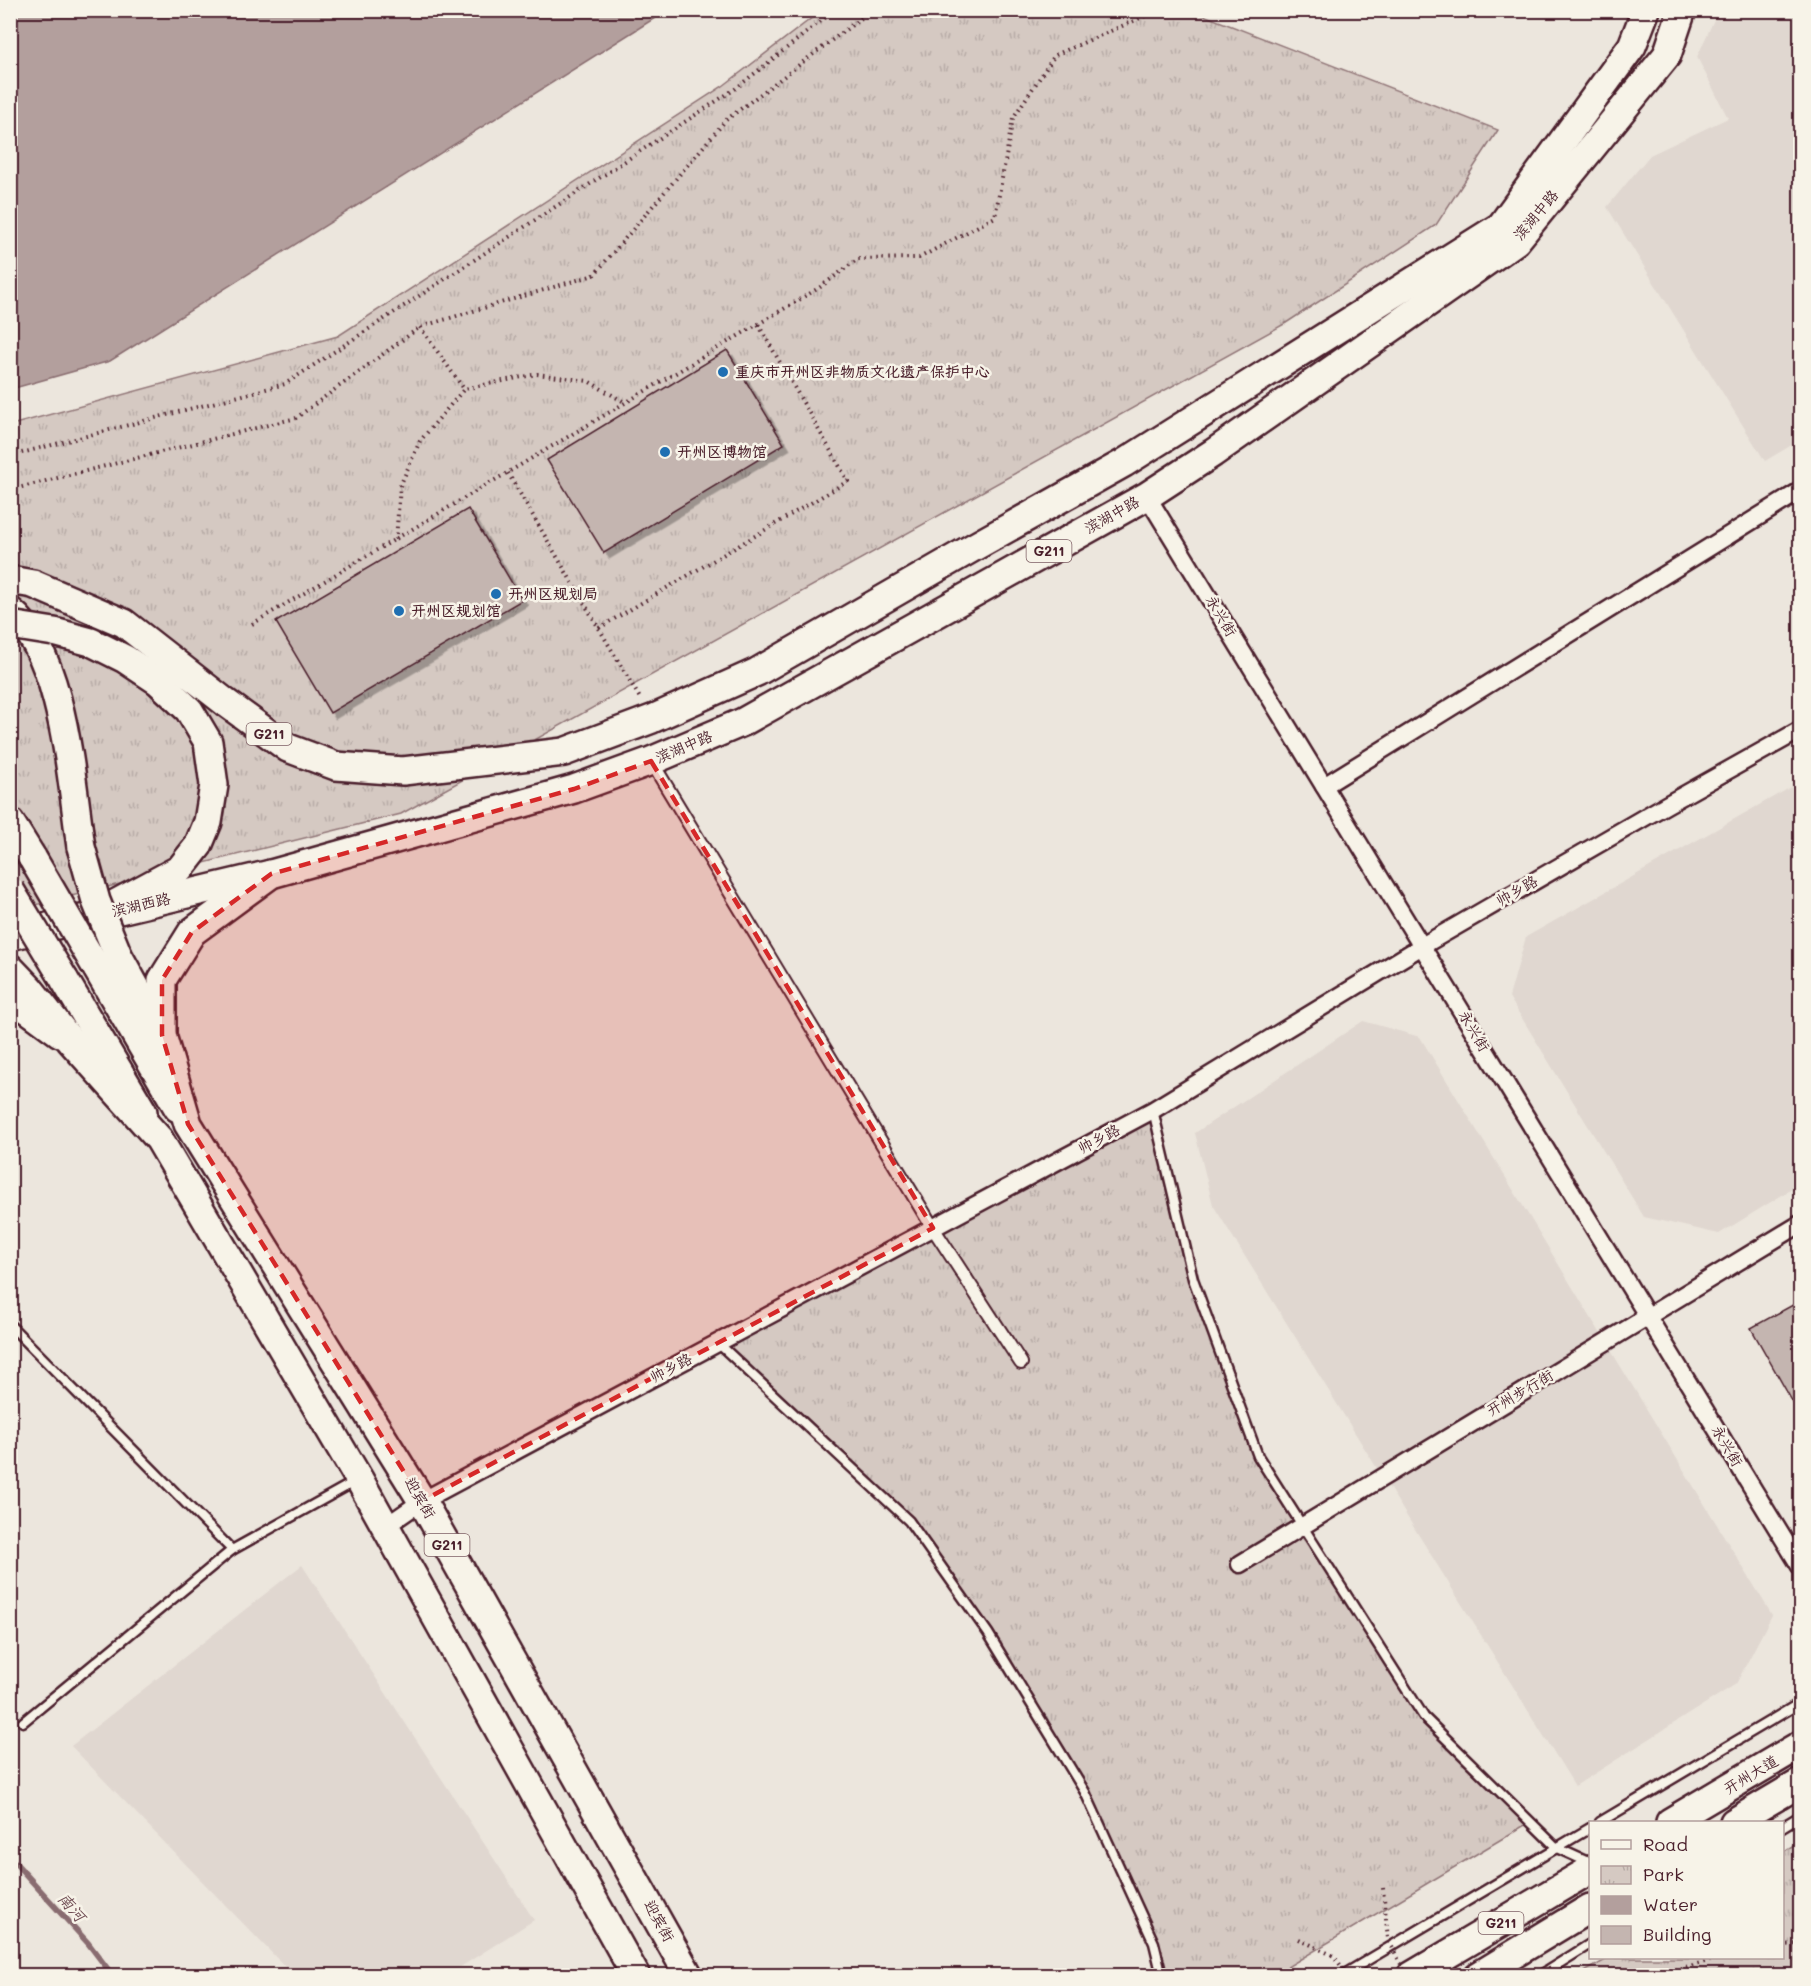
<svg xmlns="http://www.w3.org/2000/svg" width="1811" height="1986" font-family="Mali,'LXGW WenKai TC',sans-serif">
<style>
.built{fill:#e0d7d0}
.park{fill:url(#park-tufts);stroke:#907476;stroke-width:1.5}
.water{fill:#b39f9d;stroke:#896c6f;stroke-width:1.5}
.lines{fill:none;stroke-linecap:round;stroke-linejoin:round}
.stream{stroke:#896c6f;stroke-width:6}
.building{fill:#c4b5b0;stroke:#4a1f2b;stroke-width:1.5;filter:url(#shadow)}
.service-casing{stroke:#4a1f2b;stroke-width:13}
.pedestrian-casing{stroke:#4a1f2b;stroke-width:16}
.minor-casing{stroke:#4a1f2b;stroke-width:21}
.primary-casing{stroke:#4a1f2b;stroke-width:32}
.trunk-casing{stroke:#4a1f2b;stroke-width:32}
.path{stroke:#4a1f2b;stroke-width:4;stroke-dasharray:1.5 4.5;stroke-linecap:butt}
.service{stroke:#f7f3e8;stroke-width:8}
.pedestrian{stroke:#f7f3e8;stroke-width:12}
.minor{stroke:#f7f3e8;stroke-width:16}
.primary{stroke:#f7f3e8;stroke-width:27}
.trunk{stroke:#f7f3e8;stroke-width:27}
.primary-bridge-casing{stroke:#4a1f2b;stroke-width:32;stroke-linecap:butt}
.path-bridge{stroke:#4a1f2b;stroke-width:4;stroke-dasharray:1.5 4.5;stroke-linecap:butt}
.primary-bridge{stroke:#f7f3e8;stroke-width:27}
.marked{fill:#d62828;fill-opacity:0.2;stroke:#d62828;stroke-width:4.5;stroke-dasharray:12 8;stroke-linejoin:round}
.poi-dot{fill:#1f6fb2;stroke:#f7f3e8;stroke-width:2}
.labels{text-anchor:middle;stroke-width:5;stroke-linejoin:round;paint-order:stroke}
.shield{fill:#f7f3e8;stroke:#7e5f64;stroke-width:1.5}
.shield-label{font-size:14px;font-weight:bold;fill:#4a1f2b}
.street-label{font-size:15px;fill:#4a1f2b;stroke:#f7f3e8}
.poi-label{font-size:15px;font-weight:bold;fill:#4a1f2b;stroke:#f7f3e8;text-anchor:start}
.water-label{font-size:16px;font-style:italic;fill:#6f4c53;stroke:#f7f3e8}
</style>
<defs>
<pattern id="park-tufts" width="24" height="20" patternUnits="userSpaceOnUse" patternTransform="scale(1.5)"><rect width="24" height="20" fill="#d5c9c2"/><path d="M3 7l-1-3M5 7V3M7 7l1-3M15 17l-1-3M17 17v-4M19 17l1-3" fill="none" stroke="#b8aca7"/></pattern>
<filter id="shadow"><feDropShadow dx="5.5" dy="5.5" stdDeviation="0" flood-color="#0004"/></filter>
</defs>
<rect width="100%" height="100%" fill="#ece6dd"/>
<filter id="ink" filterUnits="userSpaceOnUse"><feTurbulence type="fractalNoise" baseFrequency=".0167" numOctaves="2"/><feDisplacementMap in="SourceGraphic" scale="12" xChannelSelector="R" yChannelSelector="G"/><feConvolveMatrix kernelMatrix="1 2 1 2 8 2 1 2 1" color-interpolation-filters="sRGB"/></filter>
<g filter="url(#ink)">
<!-- built -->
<g class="built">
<polygon points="1718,11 1800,11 1800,440 1765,461 1607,207 1650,155 1728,118 1697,57"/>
<polygon points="1800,782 1800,1184 1719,1234 1644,1217 1509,997 1526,937"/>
<polygon points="1363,1021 1420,1037 1772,1615 1736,1684 1575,1786 1213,1205 1195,1133"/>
<polygon points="302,1565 534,1920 448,1975 293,1975 71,1746"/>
</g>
<!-- park -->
<g class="park">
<polygon points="821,11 1193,11 1498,130 1436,225 1286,323 401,814 11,911 11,425 338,336 723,86"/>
<polygon points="1153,1110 1193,1279 1258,1456 1424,1717 1530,1822 1274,1975 1162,1975 1154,1943 1085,1792 988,1633 909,1521 718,1343"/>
<polygon points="1800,1841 1800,1975 1579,1975 1609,1958 1782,1958 1783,1852"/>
</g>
<!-- water -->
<polygon class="water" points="11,10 666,10 666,11 110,361 11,389"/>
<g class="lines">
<!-- stream -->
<polyline class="stream" points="10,1857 88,1943 113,1976"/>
</g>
<!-- building -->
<g class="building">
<polygon points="727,350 784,444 604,553 547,460"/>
<polygon points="468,509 522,600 330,713 276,622"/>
<polygon points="1800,1301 1800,1405 1796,1408 1751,1328"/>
</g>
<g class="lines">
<defs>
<g id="service">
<polyline points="1153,1110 1193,1279 1258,1456 1424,1717 1557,1848 1590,1863"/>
<polyline points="10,1325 232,1550"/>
<polyline points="718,1343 909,1521 988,1633 1085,1792 1154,1943 1162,1976"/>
<polyline points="23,1722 232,1550 356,1481"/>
<polyline points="1600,1822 1800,1703"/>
<polyline points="1782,1827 1800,1816"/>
<polyline points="1341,1976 1590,1828"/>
<polyline points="1539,1976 1590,1944"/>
</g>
<polyline id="pedestrian" points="651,761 933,1228 1021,1363"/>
<g id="minor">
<polyline points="1147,496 1800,1566"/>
<polyline points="1324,786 1800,491"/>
<polyline points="386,1526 422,1501 1153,1110 1422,946 1666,805 1800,730"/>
<polyline points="1240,1564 1800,1224"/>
</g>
<g id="primary">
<path d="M10 611C64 654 71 781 81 847"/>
<polyline points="54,632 91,642 125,659 158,681 189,710 208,742 214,785 208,822 198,846 180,869 89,918"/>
<polyline points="10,822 33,859"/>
<polyline points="10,936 271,874"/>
<polyline points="118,955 162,1035"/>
<polyline points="96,967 178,1108"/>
<polyline points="64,979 143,1112"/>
<polyline points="10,1004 26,1008 60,1033"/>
</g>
<g id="trunk">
<polyline points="10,580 33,584 124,623 225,702 288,748 336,766 403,771 564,752 652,719 757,672 974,547 1124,463 1501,226 1632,46 1646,10"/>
<polyline points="10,968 30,989 70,1040 159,1139 359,1479 636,1976"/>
<polyline points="1670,1822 1800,1745"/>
<polyline points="1734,1822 1800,1783"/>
<polyline points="689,1976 422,1501 188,1124 162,1035 162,980 192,932 271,874 574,789 651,761 743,722 1147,496 1213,453 1516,241 1667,55 1682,10"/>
<polyline points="1411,1976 1590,1870"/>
<polyline points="1478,1976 1590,1908"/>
</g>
</defs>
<!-- service casing -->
<use href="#service" class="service-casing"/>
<!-- pedestrian casing -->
<use href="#pedestrian" class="pedestrian-casing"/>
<!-- minor casing -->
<use href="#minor" class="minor-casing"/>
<!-- primary casing -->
<use href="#primary" class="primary-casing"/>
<!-- trunk casing -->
<use href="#trunk" class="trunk-casing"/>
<!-- path -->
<g class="path">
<polyline points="420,327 464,389"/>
<polyline points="10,456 285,384 735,89 835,10"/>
<polyline points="508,473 641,700"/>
<polyline points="10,490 296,418 420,327 594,275 726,120 872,10"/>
<polyline points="396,540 400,486 420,441 464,389 537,374 588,381 626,403"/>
<polyline points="252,624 819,288 858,259 919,258 995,217 1013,118 1055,55 1159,10"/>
<polyline points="599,628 848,481 758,324"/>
<polyline points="1782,1945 1800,1944"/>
<polyline points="1651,1976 1720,1958"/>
</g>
<!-- service -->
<use href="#service" class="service"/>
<!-- pedestrian -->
<use href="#pedestrian" class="pedestrian"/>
<!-- minor -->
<use href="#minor" class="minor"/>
<!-- primary -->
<use href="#primary" class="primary"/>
<!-- trunk -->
<use href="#trunk" class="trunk"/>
<defs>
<g id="primary-bridge">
<polyline points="10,625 54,632"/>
<polyline points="81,847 96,901 118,955"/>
<polyline points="33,859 96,967"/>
<polyline points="10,890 64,979"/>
</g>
</defs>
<!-- primary-bridge casing -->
<use href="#primary-bridge" class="primary-bridge-casing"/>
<!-- path-bridge -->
<g class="path-bridge">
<polyline points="1383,1888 1388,1939 1407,1976"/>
<polyline points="1299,1939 1334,1956 1348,1976"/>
</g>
<!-- primary-bridge -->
<use href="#primary-bridge" class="primary-bridge"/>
</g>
</g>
<!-- marked area -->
<path class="marked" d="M651 761 933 1228 422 1501 188 1124 162 1035V980L192 932 271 874 574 789Z"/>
<!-- markers -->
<g class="poi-dot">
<circle cx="723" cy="372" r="6"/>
<circle cx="665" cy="452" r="6"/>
<circle cx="496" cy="594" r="6"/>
<circle cx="399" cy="611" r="6"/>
</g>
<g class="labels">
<!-- shield labels -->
<g class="shield">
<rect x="1026.5" y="540" width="45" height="22" rx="4.5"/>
<rect x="246.5" y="723" width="45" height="22" rx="4.5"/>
<rect x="424.5" y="1534" width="45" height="22" rx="4.5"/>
<rect x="1478.5" y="1912" width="45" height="22" rx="4.5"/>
</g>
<g class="shield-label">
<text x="1049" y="556">G211</text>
<text x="269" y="739">G211</text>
<text x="447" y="1550">G211</text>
<text x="1501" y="1928">G211</text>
</g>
<!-- street labels -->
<g class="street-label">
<text transform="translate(1536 215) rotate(-50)" y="5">滨湖中路</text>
<text transform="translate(1112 515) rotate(-29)" y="5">滨湖中路</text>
<text transform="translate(1221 616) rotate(59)" y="5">永兴街</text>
<text transform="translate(684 747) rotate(-23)" y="5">滨湖中路</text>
<text transform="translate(1517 891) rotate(-30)" y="5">帅乡路</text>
<text transform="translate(141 905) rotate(-13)" y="5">滨湖西路</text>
<text transform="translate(1474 1031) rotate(59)" y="5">永兴街</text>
<text transform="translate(1099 1139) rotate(-28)" y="5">帅乡路</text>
<text transform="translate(671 1368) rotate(-28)" y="5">帅乡路</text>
<text transform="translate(1520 1393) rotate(-31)" y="5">开州步行街</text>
<text transform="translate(1727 1446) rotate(59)" y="5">永兴街</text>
<text transform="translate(420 1498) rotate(59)" y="5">迎宾街</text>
<text transform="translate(1751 1775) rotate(-31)" y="5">开州大道</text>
<text transform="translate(659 1921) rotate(61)" y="5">迎宾街</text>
</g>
<!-- poi labels -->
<g class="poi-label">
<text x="735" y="377">重庆市开州区非物质文化遗产保护中心</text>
<text x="677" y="457">开州区博物馆</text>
<text x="508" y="599">开州区规划局</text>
<text x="411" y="616">开州区规划馆</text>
</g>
<!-- water labels -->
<g class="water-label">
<text transform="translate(72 1907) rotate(49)" y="6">南河</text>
</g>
</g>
<!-- margin -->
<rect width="1811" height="1986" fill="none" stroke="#f7f3e8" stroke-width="36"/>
<rect x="18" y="18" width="1775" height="1950" fill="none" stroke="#4a1f2b" stroke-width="2" filter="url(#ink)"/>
<!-- legend -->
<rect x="1589" y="1821" width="195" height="138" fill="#f7f3e8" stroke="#b29e9c" stroke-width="1.5"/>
<rect x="1601" y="1840" width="30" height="9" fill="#f7f3e8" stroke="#b29e9c" stroke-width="1.5"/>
<text x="1643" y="1851" font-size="18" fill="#4a1f2b">Road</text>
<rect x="1601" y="1866" width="30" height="18" fill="url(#park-tufts)" stroke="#b29e9c" stroke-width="1.5"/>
<text x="1643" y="1881" font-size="18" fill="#4a1f2b">Park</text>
<rect x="1601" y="1896" width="30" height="18" fill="#b39f9d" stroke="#b29e9c" stroke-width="1.5"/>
<text x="1643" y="1911" font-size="18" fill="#4a1f2b">Water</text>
<rect x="1601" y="1926" width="30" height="18" fill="#c4b5b0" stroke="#b29e9c" stroke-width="1.5"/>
<text x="1643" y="1941" font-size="18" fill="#4a1f2b">Building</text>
</svg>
